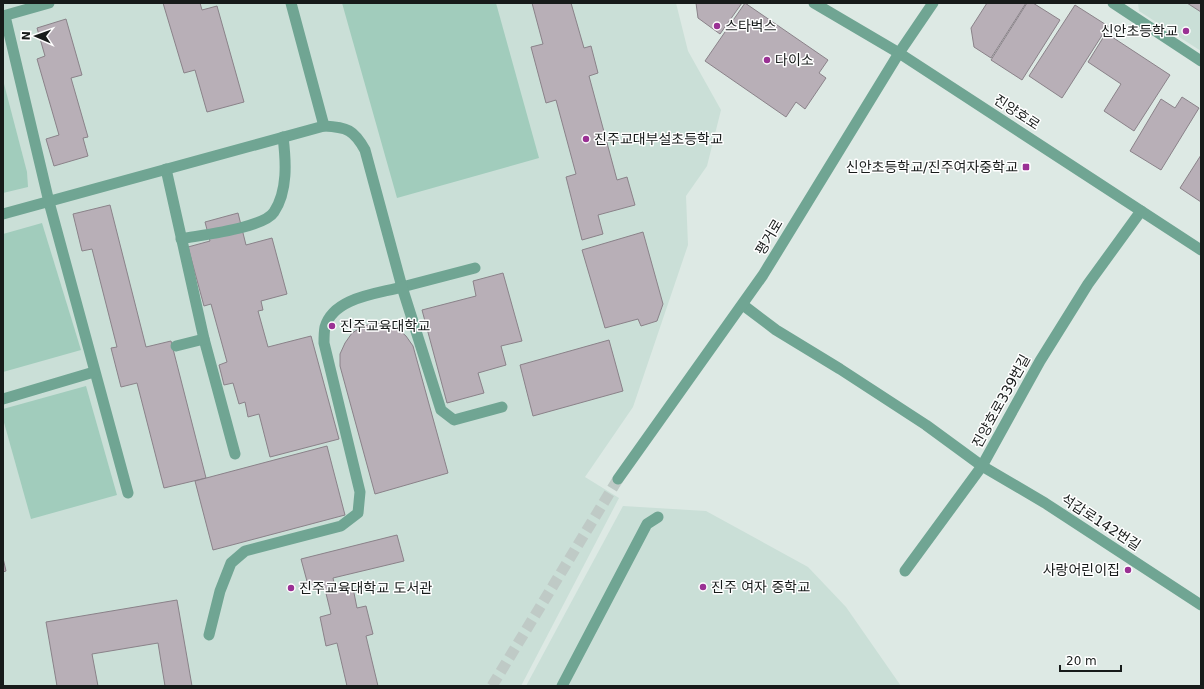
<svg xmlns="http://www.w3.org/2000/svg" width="1204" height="689" font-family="'DejaVu Sans','Noto Sans KR',sans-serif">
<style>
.built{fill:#cadfd7}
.green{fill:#a1ccbc}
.building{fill:#b8afb7;stroke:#8a8289}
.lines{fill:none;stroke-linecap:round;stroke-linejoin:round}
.tertiary-tunnel{stroke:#bfcac6;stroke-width:11;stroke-dasharray:11 5.5;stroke-linecap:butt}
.service{stroke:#70a593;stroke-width:11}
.minor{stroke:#70a593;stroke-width:11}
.tertiary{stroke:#70a593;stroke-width:11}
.poi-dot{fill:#9a3194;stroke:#fff;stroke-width:1.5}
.labels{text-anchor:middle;stroke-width:3;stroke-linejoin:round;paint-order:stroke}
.poi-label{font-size:14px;fill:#171b1a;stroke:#fff;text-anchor:start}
.street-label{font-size:14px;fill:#171b1a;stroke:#fff}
</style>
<rect width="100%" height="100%" fill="#dde9e4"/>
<!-- built -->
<g class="built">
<polygon points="3,3 676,3 688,51 721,110 707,166 686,196 688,245 633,407 585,477 619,498 521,686 3,686"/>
<polygon points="1138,3 1201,3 1201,51 1139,11"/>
<polygon points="623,506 706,511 808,567 846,607 901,686 526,686"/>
</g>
<!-- green -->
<g class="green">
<polygon points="342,3 496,3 539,158 397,198"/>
<polygon points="3,80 27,172 28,187 3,193"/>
<polygon points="42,223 81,350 3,372 3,234"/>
<polygon points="86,386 117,495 31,519 3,419 3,409"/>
</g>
<!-- building -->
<g class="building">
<polygon points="163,3 200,3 202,10 217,6 244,102 207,112 195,70 184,73"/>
<polygon points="532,3 571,3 584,48 591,46 598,73 589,76 617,180 627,177 635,205 598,215 603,234 582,240 566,177 576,174 556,100 546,103 531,47 543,44"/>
<polygon points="696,3 742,3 720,34 698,18"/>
<polygon points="745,3 828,60 819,73 826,78 805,109 796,102 786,117 705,61"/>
<polygon points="987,3 1026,3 991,58 974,47 971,28"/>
<polygon points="1027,3 1033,3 1060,20 1022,80 991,60"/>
<polygon points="1187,3 1201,3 1201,12"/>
<polygon points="1075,5 1108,26 1062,98 1029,76"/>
<polygon points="66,19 82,75 71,78 88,137 83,138 88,156 54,166 46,139 59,135 37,59 45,56 37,28"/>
<polygon points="1106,33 1170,75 1134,131 1104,111 1121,84 1088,62"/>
<polygon points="1182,97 1199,108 1161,170 1130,151 1161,99 1175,108"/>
<polygon points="1201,155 1201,202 1180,188"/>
<polygon points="110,205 146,347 171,341 206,478 164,488 137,383 121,387 111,348 117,347 92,249 82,251 73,214"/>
<polygon points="238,213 246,245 272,238 287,294 261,301 263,310 258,311 268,347 311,336 339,439 270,457 259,414 248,417 245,402 239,404 233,383 224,385 219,365 227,362 211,304 204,306 188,247 210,241 205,222"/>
<polygon points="643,232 663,304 657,321 641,326 638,319 605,328 582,250"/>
<polygon points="503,273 522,341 501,346 506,365 478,373 484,393 447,403 422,310 476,296 473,281"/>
<polygon points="373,323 385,324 397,328 406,336 413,346 448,473 375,494 340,366 340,354 345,343 352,333 362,327"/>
<polygon points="609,340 623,391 533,416 520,365"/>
<polygon points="327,446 345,515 213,550 195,481"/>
<polygon points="397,535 404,561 333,578 336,592 353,588 357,608 366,606 373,634 366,636 378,686 347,686 337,643 326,646 320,617 331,614 323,581 308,585 301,559"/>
<polygon points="3,558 6,571 3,572"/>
<polygon points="177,600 192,686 165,686 158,643 92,654 98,686 57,686 46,622"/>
</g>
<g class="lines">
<!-- tertiary-tunnel -->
<polyline class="tertiary-tunnel" points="492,686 618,479"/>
<!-- service -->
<g class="service">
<polyline points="3,16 49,3"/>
<polyline points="5,16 49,202 128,493"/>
<path d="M324 126C347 127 354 130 365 150L402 287 475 268"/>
<polyline points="166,169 204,339 235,454"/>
<polyline points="3,214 324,126 291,3"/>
<path d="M181 239C201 235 264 228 274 212 288 191 286 161 283 137"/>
<polyline points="176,346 204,339"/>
<polyline points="3,399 94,372"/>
<path d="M209 635 220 591 231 563 245 551 341 526 358 513 360 492 324 343C324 338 324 332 325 327 334 297 377 294 402 287L441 410 454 420 502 407"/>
<polyline points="562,686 647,524 658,517"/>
</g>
<!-- minor -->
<g class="minor">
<polyline points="1113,3 1201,61"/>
<polyline points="743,305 776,330 840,369 926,425 982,466 1045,503 1201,605"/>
<polyline points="905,571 982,466 1040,361 1088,284 1141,211"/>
</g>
<!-- tertiary -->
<g class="tertiary">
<polyline points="814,3 899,53 1201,250"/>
<polyline points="618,479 763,275 899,53 933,3"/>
</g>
</g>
<!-- markers -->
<g class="poi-dot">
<circle cx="717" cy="26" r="4"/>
<circle cx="1186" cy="31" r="4"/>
<circle cx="767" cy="60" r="4"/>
<circle cx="586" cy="139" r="4"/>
<rect x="1022" y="163" width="8" height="8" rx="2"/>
<circle cx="332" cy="326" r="4"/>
<circle cx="1128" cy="570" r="4"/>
<circle cx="703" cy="587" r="4"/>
<circle cx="291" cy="588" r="4"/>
</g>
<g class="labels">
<!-- poi labels -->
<g class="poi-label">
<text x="725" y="31">스타벅스</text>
<text x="1178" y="36" text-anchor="end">신안초등학교</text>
<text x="775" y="65">다이소</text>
<text x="594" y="144">진주교대부설초등학교</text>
<text x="1018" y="172" text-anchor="end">신안초등학교/진주여자중학교</text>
<text x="340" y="331">진주교육대학교</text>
<text x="1120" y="575" text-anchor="end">사랑어린이집</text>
<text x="711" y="592">진주 여자 중학교</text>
<text x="299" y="593">진주교육대학교 도서관</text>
</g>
<!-- street labels -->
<g class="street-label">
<text transform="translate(1017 112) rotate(33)" y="5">진양호로</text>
<text transform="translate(769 237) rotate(-59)" y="5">평거로</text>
<text transform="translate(1001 401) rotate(-61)" y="5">진양호로339번길</text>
<text transform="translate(1101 522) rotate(33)" y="5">석갑로142번길</text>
</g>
</g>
<!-- border -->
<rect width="1204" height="689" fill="none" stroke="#171b1a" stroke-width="8"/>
<!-- north arrow -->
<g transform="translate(36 36) rotate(272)" stroke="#ffffff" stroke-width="3" paint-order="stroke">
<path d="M0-3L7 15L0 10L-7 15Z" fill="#171b1a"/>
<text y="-6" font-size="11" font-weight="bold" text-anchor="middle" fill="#171b1a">N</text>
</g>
<!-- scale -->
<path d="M1060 665v6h61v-6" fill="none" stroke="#171b1a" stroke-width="2"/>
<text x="1066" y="665" font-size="12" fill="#171b1a" stroke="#ffffff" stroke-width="3" paint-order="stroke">20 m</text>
</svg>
